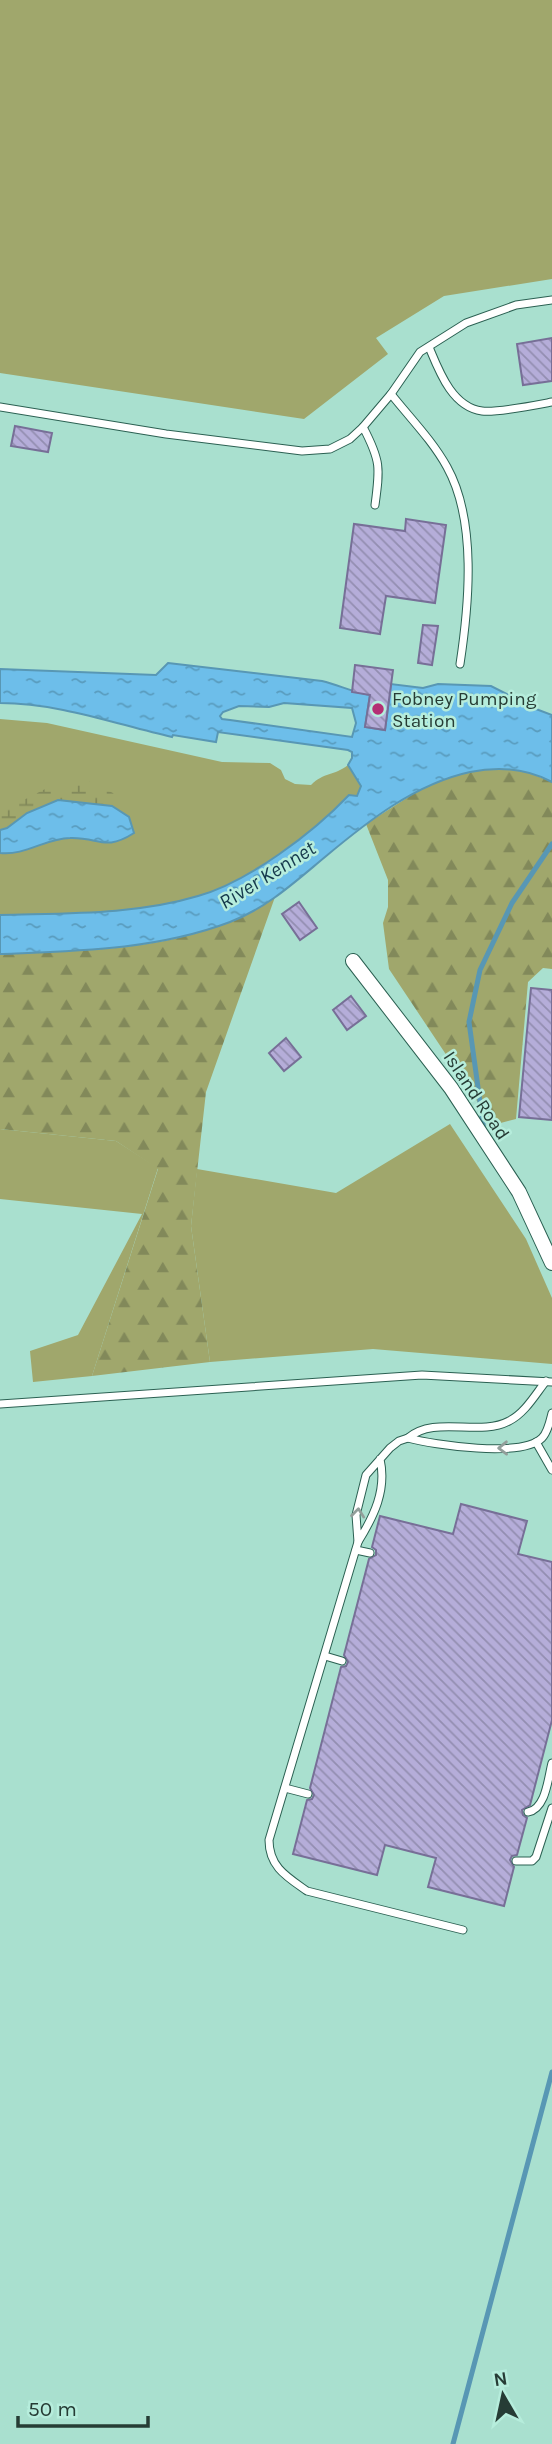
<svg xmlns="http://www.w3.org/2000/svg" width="552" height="2444" font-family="Karla,sans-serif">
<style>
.green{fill:#a0a76c}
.forest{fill:url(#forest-firs)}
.wetland{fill:url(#wetland-marsh)}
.water{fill:url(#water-ripples);stroke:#5897b4;stroke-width:2;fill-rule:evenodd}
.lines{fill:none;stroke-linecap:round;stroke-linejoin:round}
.stream{stroke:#5897b4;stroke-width:5}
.building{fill:url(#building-back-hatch);stroke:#776f97;stroke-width:2}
.lane-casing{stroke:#2b6052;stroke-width:9}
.street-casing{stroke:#2b6052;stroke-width:16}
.lane{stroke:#fff;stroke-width:7}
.street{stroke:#fff;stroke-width:14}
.oneway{stroke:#929e9a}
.poi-dot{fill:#b42f74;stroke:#b6eddc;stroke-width:2.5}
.labels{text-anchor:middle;stroke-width:5;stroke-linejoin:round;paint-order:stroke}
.poi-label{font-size:19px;fill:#263c35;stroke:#b6eddc;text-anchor:start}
.street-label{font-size:19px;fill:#263c35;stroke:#b6eddc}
.water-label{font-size:21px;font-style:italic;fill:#15394c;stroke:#b6eddc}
</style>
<defs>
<pattern id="forest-firs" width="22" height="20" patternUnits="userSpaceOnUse" patternTransform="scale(1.75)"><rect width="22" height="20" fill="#a0a76c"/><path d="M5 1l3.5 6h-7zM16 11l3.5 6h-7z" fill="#82895a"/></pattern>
<pattern id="wetland-marsh" width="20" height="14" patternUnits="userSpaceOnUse" patternTransform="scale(1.75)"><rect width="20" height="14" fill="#a0a76c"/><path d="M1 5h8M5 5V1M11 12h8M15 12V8" fill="none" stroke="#82895a"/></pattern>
<pattern id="water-ripples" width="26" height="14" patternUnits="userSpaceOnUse" patternTransform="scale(1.75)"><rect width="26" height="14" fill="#6dbeea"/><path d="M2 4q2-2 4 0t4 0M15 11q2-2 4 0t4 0" fill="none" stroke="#599cbe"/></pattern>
<pattern id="building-back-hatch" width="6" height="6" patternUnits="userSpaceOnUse" patternTransform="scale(1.75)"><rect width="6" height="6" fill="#b5add9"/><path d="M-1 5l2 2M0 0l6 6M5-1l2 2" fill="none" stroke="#938eb1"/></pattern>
</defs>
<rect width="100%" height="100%" fill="#a9e0cf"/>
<!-- green -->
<g class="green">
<polygon points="0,0 552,0 552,279 444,296 376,338 388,354 304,419 0,373"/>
<path d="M0 719 47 723 222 762 270 763 281 770 285 779 295 784 311 785C324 772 334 776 348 765L361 786 357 796H349C313 833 248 882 198 896 135 915 65 913 0 915Z"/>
<polygon points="450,1124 526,1239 552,1298 552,1364 373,1349 210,1362 191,1226 197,1169 336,1193"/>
<polygon points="0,1129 116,1141 158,1168 92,1376 33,1382 30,1351 78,1335 142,1214 0,1199"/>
</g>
<!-- forest -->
<g class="forest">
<polygon points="488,768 522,770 552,782 552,969 543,968 528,982 516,1119 493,1125 389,969 383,923 388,907 388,880 366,824 424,787 451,776"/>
<path d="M275 897 206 1092 191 1226 210 1362 92 1376 158 1169 116 1141 0 1129V954C93 950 195 952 275 897Z"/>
</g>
<!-- wetland -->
<polygon class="wetland" points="88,781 113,793 129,817 111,806 27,813 7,828 0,830 0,812 55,784"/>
<!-- water -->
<g class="water">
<path d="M168 663 322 681C339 685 352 692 370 695L365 727 385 730 391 684 423 688 438 684 491 686 536 709 552 715V782C526 768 499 766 470 772 415 784 368 821 325 857 296 881 267 908 230 922 156 950 77 951 0 954V915C65 913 135 915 198 896 248 882 313 833 349 795L357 796 361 786 348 765 352 758V752L348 750 218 732 216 742 173 735 172 737C115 724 59 703 0 703V669L156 675ZM284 703 352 708 356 723 352 737 230 720 222 719 220 716 223 712 239 706 269 707Z"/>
<path d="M58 800 112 806 129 817 134 833C104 852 100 837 70 838 46 838 25 856 0 853V830L7 828 27 813Z"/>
</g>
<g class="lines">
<!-- stream -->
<g class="stream">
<polyline points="484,1131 469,1022 480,970 512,903 552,844"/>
<polyline points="453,2444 552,2072"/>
</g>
</g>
<!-- building -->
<g class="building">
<polygon points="552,338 552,381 523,385 517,344"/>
<polygon points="15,426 52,433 48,452 11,446"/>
<polygon points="406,519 446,525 435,603 386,596 380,634 340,628 354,524 405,531"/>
<polygon points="423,625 438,626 432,665 418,663"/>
<polygon points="355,665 393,670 385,730 365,727 370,695 352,692"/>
<polygon points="299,902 317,928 300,940 282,914"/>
<polygon points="531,988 552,990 552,1120 519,1117"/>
<polygon points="351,996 366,1016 347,1030 333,1010"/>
<polygon points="286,1038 301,1057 284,1071 269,1053"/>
<polygon points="461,1504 527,1521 518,1554 552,1562 552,1720 530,1805 522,1810 523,1815 527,1818 517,1855 512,1856 510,1860 514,1867 504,1906 428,1887 436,1858 385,1845 377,1875 293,1854 307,1800 312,1799 314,1795 310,1788 341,1667 346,1666 348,1662 344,1655 369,1559 376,1555 376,1550 372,1547 380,1516 453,1534"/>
</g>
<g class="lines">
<defs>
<g id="lane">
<path d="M429 347C439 371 452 407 482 411 496 413 536 405 552 402"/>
<path d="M391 394C410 418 432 440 447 467 477 521 469 605 460 664"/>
<polyline points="0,407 166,434 302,451 330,449 350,439 363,427 391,394 420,352 466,323 516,305 552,300"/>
<path d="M363 427C381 461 380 468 375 505"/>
<path d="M546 1381C535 1395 525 1413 509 1421 479 1437 435 1415 408 1438 434 1445 522 1458 542 1438 548 1432 550 1421 552 1413"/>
<polyline points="0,1404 422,1375 552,1382"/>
<polyline points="536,1442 552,1470"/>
<path d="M380 1459C387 1490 374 1516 358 1542L356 1515 366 1475 390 1448 399 1441 408 1438"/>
<path d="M358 1542 269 1840C269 1867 287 1877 307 1891L463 1930"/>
<polyline points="356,1550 370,1553"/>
<polyline points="325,1656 342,1661"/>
<polyline points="285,1788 308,1794"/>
<path d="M528 1812C546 1809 548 1778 552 1763"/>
<polyline points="516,1861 532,1861 536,1857 552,1808"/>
</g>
<polyline id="street" points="353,961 451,1088 519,1192 552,1263"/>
</defs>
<!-- lane casing -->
<use href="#lane" class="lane-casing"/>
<!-- street casing -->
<use href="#street" class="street-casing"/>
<!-- lane -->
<use href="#lane" class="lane"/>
<!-- street -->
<use href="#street" class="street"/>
</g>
<!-- one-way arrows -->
<defs><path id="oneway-chevron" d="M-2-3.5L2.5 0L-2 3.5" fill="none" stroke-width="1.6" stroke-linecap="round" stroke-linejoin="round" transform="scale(1.75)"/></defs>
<g class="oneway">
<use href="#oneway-chevron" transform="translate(503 1448) rotate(179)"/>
<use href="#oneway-chevron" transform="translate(358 1513) rotate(-84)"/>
</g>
<!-- markers -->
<circle class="poi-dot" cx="378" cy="709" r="7"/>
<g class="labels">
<!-- poi labels -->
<g class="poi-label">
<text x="392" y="705">Fobney Pumping<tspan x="392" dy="22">Station</tspan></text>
</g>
<!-- street labels -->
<g class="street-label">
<text transform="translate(477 1095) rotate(56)" y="7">Island Road</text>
</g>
<!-- water labels -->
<g class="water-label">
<text transform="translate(267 875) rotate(-32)" y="7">River Kennet</text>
</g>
</g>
<!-- north arrow -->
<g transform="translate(503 2395) rotate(351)" stroke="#b6eddc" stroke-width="5" paint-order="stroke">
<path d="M0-5L12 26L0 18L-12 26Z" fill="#263c35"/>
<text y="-10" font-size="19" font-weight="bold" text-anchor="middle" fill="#263c35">N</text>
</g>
<!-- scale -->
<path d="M18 2416v10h130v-10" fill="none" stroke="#263c35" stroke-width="3.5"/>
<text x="28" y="2416" font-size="21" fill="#263c35" stroke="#b6eddc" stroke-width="5" paint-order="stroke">50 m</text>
</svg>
